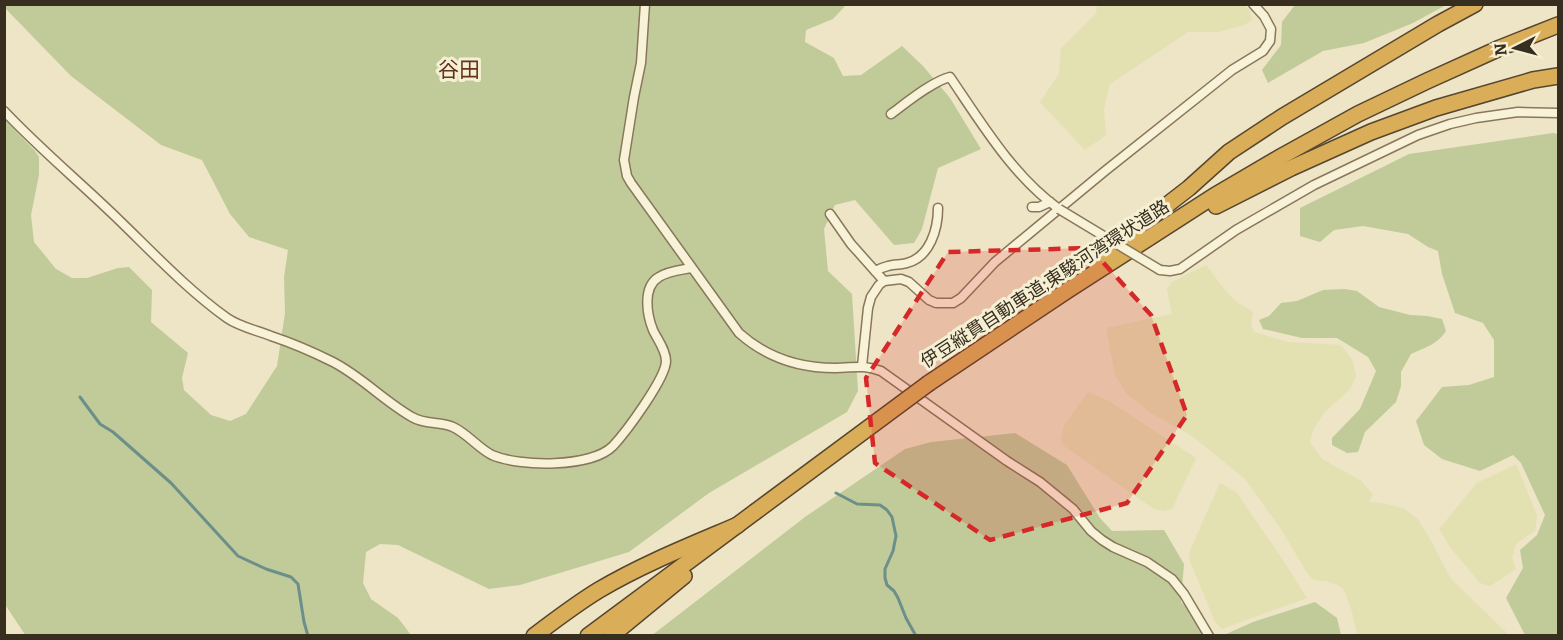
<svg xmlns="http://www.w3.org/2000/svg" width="1563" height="640" font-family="Bitter,'Noto Sans JP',serif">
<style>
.farmland{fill:#e3e0b2}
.green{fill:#c0cb99}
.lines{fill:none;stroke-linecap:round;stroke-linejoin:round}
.stream{stroke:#6d8f8a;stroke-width:3}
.street-casing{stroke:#88775b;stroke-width:11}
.highway-casing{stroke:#56452f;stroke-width:18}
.street{stroke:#f8f2d8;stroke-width:8}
.highway{stroke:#daad58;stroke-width:15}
.street-bridge-casing{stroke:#88775b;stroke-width:11;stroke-linecap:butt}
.highway-bridge-casing{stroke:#56452f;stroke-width:18;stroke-linecap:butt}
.street-bridge{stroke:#f8f2d8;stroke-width:8}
.highway-bridge{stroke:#daad58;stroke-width:15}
.marked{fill:#d62828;fill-opacity:0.2;stroke:#d62828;stroke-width:4.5;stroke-dasharray:12 8;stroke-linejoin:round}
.labels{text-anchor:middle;stroke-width:6;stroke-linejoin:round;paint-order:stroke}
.street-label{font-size:18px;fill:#382e1f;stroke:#f5efd4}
.quarter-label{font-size:21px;fill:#64341f;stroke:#f5efd4}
</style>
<rect width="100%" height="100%" fill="#ede5c5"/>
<!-- farmland -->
<g class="farmland">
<polygon points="1243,4 1250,12 1252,20 1244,25 1218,32 1188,32 1110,84 1104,109 1106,135 1085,150 1040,102 1059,74 1061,48 1096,14 1097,5"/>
<polygon points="1206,265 1225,290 1237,302 1253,312 1251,326 1254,332 1288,342 1341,345 1352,359 1356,376 1350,389 1324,413 1313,430 1310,442 1322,459 1360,480 1373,494 1369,502 1381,503 1403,508 1417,518 1430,539 1451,579 1509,635 1357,635 1352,612 1344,590 1338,585 1326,581 1314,580 1307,573 1283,532 1245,479 1192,436 1151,413 1126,393 1115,375 1106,328 1172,314 1167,289 1172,282"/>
<polygon points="1088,392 1107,400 1196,458 1172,509 1164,511 1154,509 1064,446 1061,439 1064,426"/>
<polygon points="1516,464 1537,515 1535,531 1517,543 1512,557 1516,569 1490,586 1480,583 1450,547 1439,529 1477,483"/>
<polygon points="1220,483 1236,492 1279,554 1307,598 1222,629 1215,622 1190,561 1189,553"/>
</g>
<!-- green -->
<g class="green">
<polygon points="5,5 846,5 833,19 806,30 805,42 834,58 843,76 861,75 902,46 923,66 950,98 981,149 938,168 922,229 914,243 894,245 855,200 835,205 824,229 828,271 852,294 858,391 847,412 709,493 629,552 520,585 489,589 398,545 380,544 366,552 363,583 371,599 398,618 411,635 26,636 4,603 4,119 35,151 39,157 39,175 31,215 34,242 56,269 72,278 87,278 118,268 129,267 152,290 151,322 188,353 182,378 184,390 211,415 230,421 246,414 277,366 285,313 284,277 288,250 249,237 230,214 202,160 161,145 71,76 5,8"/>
<polygon points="1295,5 1295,4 1446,5 1413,23 1364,43 1323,51 1268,83 1262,70 1281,45 1282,22"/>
<polygon points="1553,133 1558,134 1558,635 1525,635 1506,598 1523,568 1520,550 1537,535 1545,515 1521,463 1513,455 1480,471 1442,459 1424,445 1416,421 1442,387 1469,385 1494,377 1494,340 1483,323 1455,313 1442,274 1438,251 1428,247 1408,234 1363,226 1334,230 1320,242 1300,236 1300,208 1409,154"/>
<path d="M1345 289 1357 291 1379 307 1410 315 1427 316 1442 319 1446 331C1438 344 1424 348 1411 354L1401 372V386L1396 402 1365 432 1358 452 1347 453 1332 445V438L1360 409 1376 371 1368 357 1337 338H1302L1263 329 1259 320 1269 316 1281 303 1297 301 1323 290Z"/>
<polygon points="1015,433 1067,465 1100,518 1112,531 1164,530 1184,564 1181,602 1215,635 651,636 805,517 905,449 931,442"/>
<polygon points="1315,602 1337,618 1341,635 1224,635 1253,622"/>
</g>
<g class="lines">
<!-- stream -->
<g class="stream">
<polyline points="80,397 100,424 113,432 171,483 238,556 266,569 291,577 298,584 304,622 308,636"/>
<polyline points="836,493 857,504 880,505 887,510 892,517 896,536 893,551 885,569 885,578 887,585 894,591 898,598 906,618 916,636"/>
</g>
<defs>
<g id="street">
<path d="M645 4 641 63 634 97 624 160 627 176 631 183 739 333C766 357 799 368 835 368 854 368 862 364 881 371L1007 461 1040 482 1073 509 1091 531 1102 540 1113 547 1147 562 1172 579 1184 594 1209 636"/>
<path d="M4 111C41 150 82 184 120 221 154 254 188 290 227 318 240 327 256 330 271 336 292 343 313 352 333 362 362 377 384 401 412 417 425 425 440 421 453 427 468 434 478 448 492 455 520 467 591 468 613 446 626 432 666 378 666 361 666 350 657 339 653 330 647 315 642 287 659 277 668 271 681 270 691 268"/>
<path d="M891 114C906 103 933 81 950 77 982 124 1013 176 1059 209"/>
<polyline points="1032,207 1039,207 1050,202"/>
<polyline points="830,214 851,244 884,281"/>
<polyline points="1160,270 1170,271 1180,269 1236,230 1314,185 1418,135 1450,124 1476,118 1518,112 1558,113"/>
<path d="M875 271C879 269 884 267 888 266 894 264 901 265 907 263 930 257 938 229 938 208"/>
<polyline points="862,366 868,308 871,297 879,285 884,281 901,279 909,282 929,300 936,303 953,303 961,298 995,262 1105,171 1232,70 1263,51 1270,41 1271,29 1264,16 1253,4"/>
</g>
<g id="highway">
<polyline points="1216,206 1291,168 1371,132 1436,108 1533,80 1558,76"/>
<polyline points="1097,264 1132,232 1189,188 1229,152 1282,117 1438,24 1475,4"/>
<polyline points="929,383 1068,290 1214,196 1284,155 1358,114 1427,81 1500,48 1558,25"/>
<path d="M534 636C555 620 576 604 599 590 643 564 691 545 738 525"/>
<polyline points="588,636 755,512"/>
<polyline points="611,636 684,576"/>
</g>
</defs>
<!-- street casing -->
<use href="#street" class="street-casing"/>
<!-- highway casing -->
<use href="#highway" class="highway-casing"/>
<!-- street -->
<use href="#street" class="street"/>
<!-- highway -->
<use href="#highway" class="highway"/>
<defs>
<polyline id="street-bridge" points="1059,209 1160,270"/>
<polyline id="highway-bridge" points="755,512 929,383"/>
</defs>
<!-- street-bridge casing -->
<use href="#street-bridge" class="street-bridge-casing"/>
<!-- highway-bridge casing -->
<use href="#highway-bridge" class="highway-bridge-casing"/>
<!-- street-bridge -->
<use href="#street-bridge" class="street-bridge"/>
<!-- highway-bridge -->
<use href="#highway-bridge" class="highway-bridge"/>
</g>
<!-- marked area -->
<path class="marked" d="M1090 248 1151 315 1187 415 1127 503 990 540 875 463 866 378 948 252Z"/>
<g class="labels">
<!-- street labels -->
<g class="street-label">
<text transform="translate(1045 284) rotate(-33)" y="6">伊豆縦貫自動車道;東駿河湾環状道路</text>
</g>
<!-- quarter labels -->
<g class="quarter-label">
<text x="459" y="77">谷田</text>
</g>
</g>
<!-- border -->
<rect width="1563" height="640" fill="none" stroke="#382e1f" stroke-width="12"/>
<!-- north arrow -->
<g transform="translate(1515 48) rotate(264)" stroke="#f5efd4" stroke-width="4.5" paint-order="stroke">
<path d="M0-4.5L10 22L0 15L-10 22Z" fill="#382e1f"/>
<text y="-9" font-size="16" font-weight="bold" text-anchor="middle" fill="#382e1f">N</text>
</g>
</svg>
